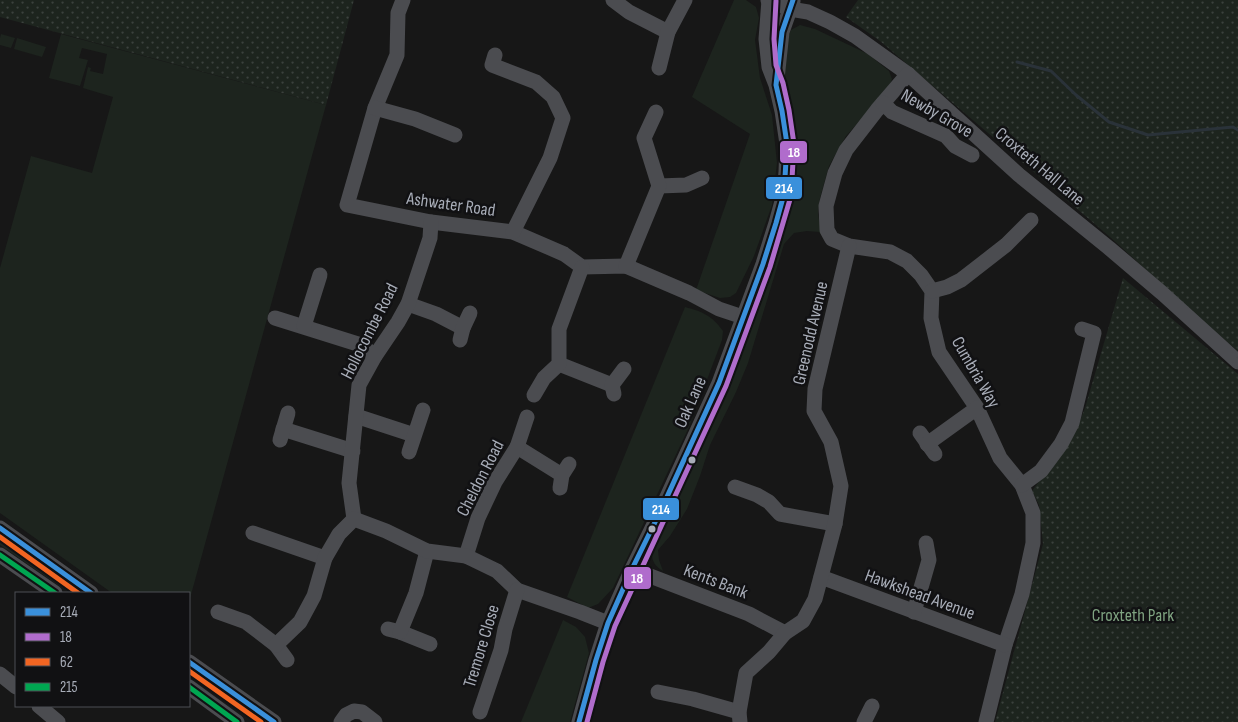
<svg xmlns="http://www.w3.org/2000/svg" width="1238" height="722" font-family="'Sofia Sans Condensed',sans-serif">
<style>
.green{fill:#1d241e}
.park{fill:url(#park-dots)}
.lines{fill:none;stroke-linecap:round;stroke-linejoin:round}
.stream{stroke:#2a3239;stroke-width:3}
.minor{stroke:#4b4c50;stroke-width:15}
.bus-1-casing{stroke:#111113;stroke-width:9}
.bus-2-casing{stroke:#111113;stroke-width:9}
.bus-3-casing{stroke:#111113;stroke-width:9}
.bus-4-casing{stroke:#111113;stroke-width:9}
.bus-1{stroke:#3a90db;stroke-width:5}
.bus-2{stroke:#b06ccc;stroke-width:5}
.bus-3{stroke:#f26522;stroke-width:5}
.bus-4{stroke:#00a651;stroke-width:5}
.bus-dot{fill:#a8adb8;stroke:#111113;stroke-width:2}
.labels{text-anchor:middle;stroke-width:5;stroke-linejoin:round;paint-order:stroke}
.street-label{font-size:18px;fill:#a8adb8;stroke:#111113}
.park-label{font-size:18px;fill:#7fa381;stroke:#111113}
.line-badge{stroke:#111113;stroke-width:2}
.badge-label{font-size:14px;text-anchor:middle;font-weight:bold;fill:#fff}
</style>
<defs>
<pattern id="park-dots" width="8" height="8" patternUnits="userSpaceOnUse" patternTransform="scale(1.25)"><rect width="8" height="8" fill="#1d241e"/><path d="M2 2h.1M6 6h.1" fill="none" stroke="#3b413d" stroke-width="1.8" stroke-linecap="round"/></pattern>
</defs>
<rect width="100%" height="100%" fill="#171717"/>
<!-- green -->
<g class="green">
<polygon points="734,0 746,0 756,7 759,18 755,40 760,78 772,115 777,163 772,205 754,256 736,293 730,297 720,298 696,290 750,134 692,97"/>
<path d="M800 25 815 29 868 54 889 71 892 79 889 88 846 136 829 166 820 198 818 215 820 224 827 241 819 232 807 231 794 233 784 244 748 363 736 392 710 445 700 476 687 509 670 536 658 550 659 560 663 571C655 566 652 562 652 553L676 495 715 413 752 317 781 234 790 197 795 155 790 126 785 98 783 64 786 42 791 30Z"/>
<polygon points="1,34 15,38 11,48 0,45 0,38"/>
<polygon points="61,34 326,105 189,602 189,593 112,593 0,513 0,268 31,156 92,173 113,97 83,88 88,67 91,68 90,71 103,74 107,54 82,48 79,58 88,60 80,86 49,78"/>
<polygon points="17,38 46,47 42,57 14,49"/>
<path d="M685 307C703 312 711 315 723 331L722 340 689 427 613 588 598 604 588 608 567 597Z"/>
<polygon points="0,532 85,593 70,593 0,545"/>
<polygon points="563,620 576,627 585,637 589,653 570,722 521,722"/>
<polygon points="189,668 264,722 253,722 189,676"/>
</g>
<!-- park -->
<g class="park">
<polygon points="0,0 354,0 326,105 0,17"/>
<polygon points="858,0 1238,0 1238,351 1208,326 1110,237 954,104 880,41 846,17"/>
<polygon points="1123,278 1238,374 1238,722 995,722 1043,544 1039,505 1032,491 1075,433 1085,408"/>
</g>
<g class="lines">
<!-- stream -->
<polyline class="stream" points="1017,62 1051,71 1076,95 1109,122 1148,135 1233,127 1238,130"/>
<!-- minor -->
<g class="minor">
<polyline points="403,0 398,13 397,55 375,108 347,205 431,222 513,232 564,254 582,267 626,266 689,293 719,309 743,317"/>
<polyline points="613,0 629,12 668,32"/>
<polyline points="768,0 790,9 808,12 830,22 855,36 908,74 1019,175 1109,248 1162,293 1238,362"/>
<polyline points="495,55 492,65 536,82 553,97 563,118 550,158 513,232"/>
<polyline points="659,68 668,32 685,0"/>
<polyline points="908,74 877,110 846,150 835,173 826,206 827,230 832,239 849,246 890,252 907,261 921,275 932,291 931,318 939,352 977,408 1000,458 1022,485 1033,513 1033,543 1022,594 1005,645 986,722"/>
<polyline points="777,79 782,32 793,1"/>
<polyline points="883,103 892,112 946,136 955,146 972,155"/>
<polyline points="375,108 415,119 455,135"/>
<polyline points="659,186 686,185 702,178"/>
<polyline points="626,266 659,186 644,138 656,112"/>
<polyline points="932,291 947,287 961,280 1006,245 1031,220"/>
<polyline points="408,304 436,314 463,328"/>
<polyline points="275,318 361,345 375,356"/>
<polyline points="304,326 320,275"/>
<polyline points="460,340 463,328 470,313"/>
<polyline points="559,364 612,385"/>
<polyline points="614,394 612,385 624,369"/>
<polyline points="534,395 544,378 559,364 559,329 582,267"/>
<polyline points="356,416 414,435"/>
<polyline points="283,429 353,451"/>
<polyline points="920,433 935,454"/>
<polyline points="280,440 288,413"/>
<polyline points="927,444 977,408"/>
<polyline points="517,447 562,475"/>
<polyline points="409,452 423,410"/>
<polyline points="1022,485 1041,471 1061,444 1072,423 1094,333 1082,329"/>
<polyline points="735,487 757,495 769,502 780,514 835,524"/>
<polyline points="560,488 562,475 569,464"/>
<polyline points="354,519 349,483 359,385 375,356 398,322 408,304 430,238 431,222"/>
<polyline points="0,528 91,593"/>
<polyline points="253,533 325,558"/>
<polyline points="0,555 55,593"/>
<polyline points="466,556 478,518 495,482 517,447 527,417"/>
<polyline points="632,569 749,614 785,633"/>
<polyline points="821,577 1005,645"/>
<polyline points="218,612 246,622 276,645 287,660"/>
<polyline points="914,612 929,560 926,543"/>
<polyline points="388,629 400,632 430,644"/>
<polyline points="400,632 416,593 427,551"/>
<polyline points="276,645 300,622 314,596 325,558 339,534 354,519 386,531 427,551 466,556 497,571 517,590 580,612 608,623"/>
<polyline points="189,662 274,722"/>
<polyline points="0,674 16,687"/>
<polyline points="189,687 237,722"/>
<polyline points="658,692 693,699 739,712"/>
<polyline points="39,706 58,722"/>
<polyline points="480,712 501,650 505,629 517,590"/>
<polyline points="341,722 346,715 354,711 362,712 375,722"/>
<polyline points="579,722 596,660 608,623 632,569 661,510 719,383 763,264 776,223 784,194 786,172 787,144 782,111 776,85 769,67 766,39 769,0"/>
<polyline points="740,722 739,712 746,673 769,652 785,633 803,621 815,599 835,524 841,486 831,442 814,411 815,389 849,246"/>
<polyline points="864,722 872,706"/>
</g>
<defs>
<g id="bus-1">
<polyline points="0,528 91,593"/>
<polyline points="189,662 274,722"/>
<polyline points="579,722 596,660 608,623 632,569 661,510 719,383 763,264 776,223 784,194 787,144 782,111 776,85 782,32 793,0"/>
</g>
<polyline id="bus-2" points="587,722 603,662 615,626 726,386 770,267 791,196 794,144 789,110 783,83 776,65 774,39 776,1"/>
<g id="bus-3">
<polyline points="0,537 78,593"/>
<polyline points="189,671 261,722"/>
</g>
<g id="bus-4">
<polyline points="0,555 55,593"/>
<polyline points="189,687 237,722"/>
</g>
</defs>
<!-- bus-1 casing -->
<use href="#bus-1" class="bus-1-casing"/>
<!-- bus-2 casing -->
<use href="#bus-2" class="bus-2-casing"/>
<!-- bus-3 casing -->
<use href="#bus-3" class="bus-3-casing"/>
<!-- bus-4 casing -->
<use href="#bus-4" class="bus-4-casing"/>
<!-- bus-1 -->
<use href="#bus-1" class="bus-1"/>
<!-- bus-2 -->
<use href="#bus-2" class="bus-2"/>
<!-- bus-3 -->
<use href="#bus-3" class="bus-3"/>
<!-- bus-4 -->
<use href="#bus-4" class="bus-4"/>
</g>
<!-- markers -->
<g class="bus-dot">
<circle cx="692" cy="460" r="4.5"/>
<circle cx="652" cy="529" r="4.5"/>
</g>
<g class="labels">
<!-- street labels -->
<g class="street-label">
<text transform="translate(937 113) rotate(30)" y="6">Newby Grove</text>
<text transform="translate(1040 166) rotate(40)" y="6">Croxteth Hall Lane</text>
<text transform="translate(451 204) rotate(8)" y="6">Ashwater Road</text>
<text transform="translate(369 331) rotate(-63)" y="6">Hollocombe Road</text>
<text transform="translate(810 333) rotate(-77)" y="6">Greenodd Avenue</text>
<text transform="translate(976 372) rotate(60)" y="6">Cumbria Way</text>
<text transform="translate(690 402) rotate(-66)" y="6">Oak Lane</text>
<text transform="translate(480 478) rotate(-63)" y="6">Cheldon Road</text>
<text transform="translate(716 581) rotate(21)" y="6">Kents Bank</text>
<text transform="translate(920 594) rotate(20)" y="6">Hawkshead Avenue</text>
<text transform="translate(481 646) rotate(-73)" y="6">Tremore Close</text>
</g>
<!-- park labels -->
<g class="park-label">
<text x="1133" y="621">Croxteth Park</text>
</g>
</g>
<g class="line-badge">
<rect x="779" y="140" width="29" height="24" rx="5" fill="#b06ccc"/>
<rect x="765" y="176" width="38" height="24" rx="5" fill="#3a90db"/>
<rect x="642" y="497" width="38" height="24" rx="5" fill="#3a90db"/>
<rect x="623" y="566" width="29" height="24" rx="5" fill="#b06ccc"/>
</g>
<g class="badge-label">
<text x="794" y="157">18</text>
<text x="784" y="193">214</text>
<text x="661" y="514">214</text>
<text x="637" y="583">18</text>
</g>
<!-- legend -->
<rect x="15" y="592" width="175" height="115" fill="#111113" stroke="#4d4f55"/>
<rect x="25" y="608" width="25" height="8" fill="#3a90db" stroke="#4d4f55"/>
<text x="60" y="617" font-size="15" fill="#a8adb8">214</text>
<rect x="25" y="633" width="25" height="8" fill="#b06ccc" stroke="#4d4f55"/>
<text x="60" y="642" font-size="15" fill="#a8adb8">18</text>
<rect x="25" y="658" width="25" height="8" fill="#f26522" stroke="#4d4f55"/>
<text x="60" y="667" font-size="15" fill="#a8adb8">62</text>
<rect x="25" y="683" width="25" height="8" fill="#00a651" stroke="#4d4f55"/>
<text x="60" y="692" font-size="15" fill="#a8adb8">215</text>
</svg>
